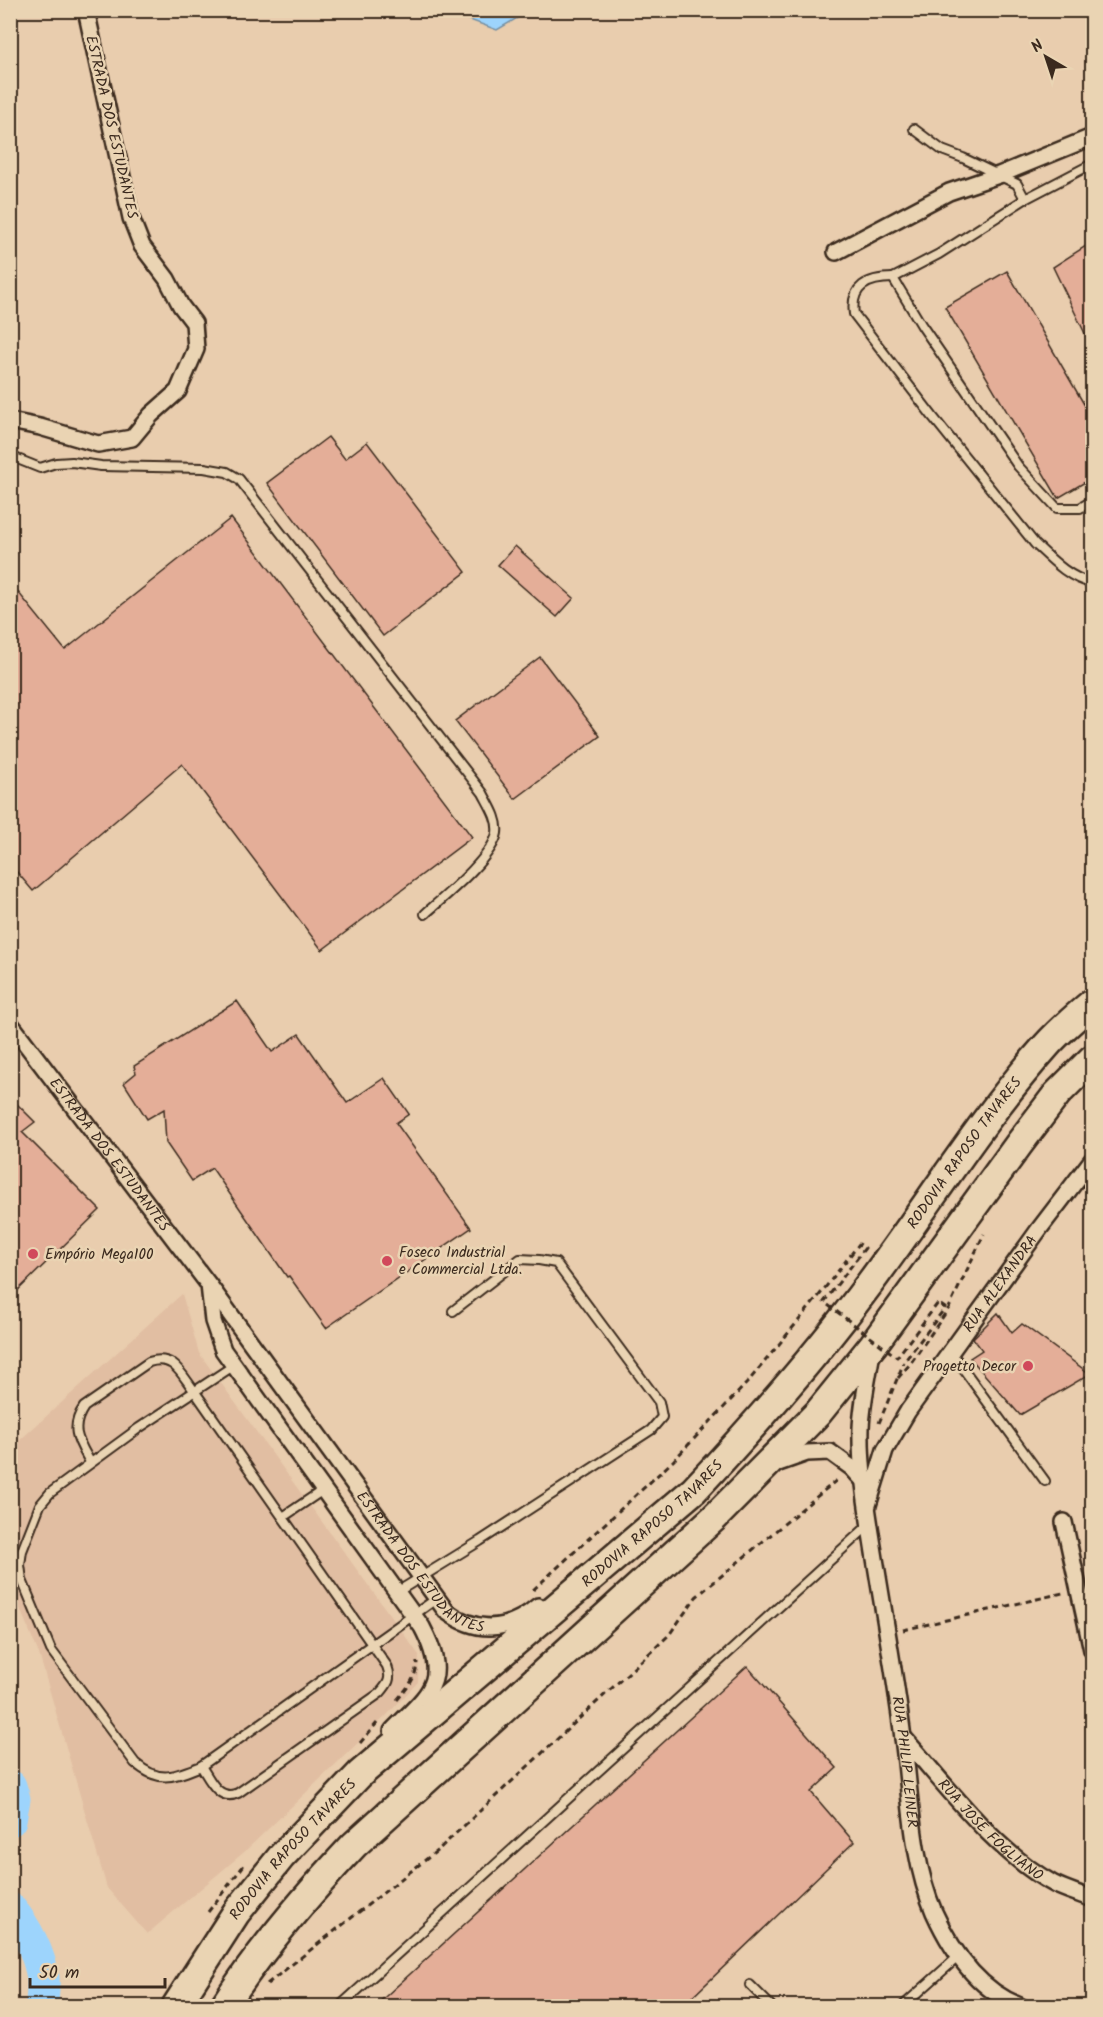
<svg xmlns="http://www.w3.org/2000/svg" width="1103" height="2017" font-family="Kalam,sans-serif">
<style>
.built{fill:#e1bea2}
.water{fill:#9dd4fc;stroke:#7690a3;stroke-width:1.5}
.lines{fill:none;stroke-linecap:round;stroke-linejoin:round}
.river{stroke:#9dd4fc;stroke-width:33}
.building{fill:#e4ae98;stroke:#3b2a1e;stroke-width:1.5}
.service-casing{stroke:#3b2a1e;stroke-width:12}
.minor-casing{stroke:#3b2a1e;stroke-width:20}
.motorway-casing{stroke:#3b2a1e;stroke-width:32}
.path{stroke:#3b2a1e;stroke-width:3;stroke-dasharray:6 4.5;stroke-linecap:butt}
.service{stroke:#ead4b3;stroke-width:8}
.minor{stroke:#ead4b3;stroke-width:15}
.motorway{stroke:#ead4b3;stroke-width:27}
.path-bridge{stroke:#3b2a1e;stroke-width:3;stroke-dasharray:6 4.5;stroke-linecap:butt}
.poi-dot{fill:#d1495b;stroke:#ead4b3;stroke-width:2}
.labels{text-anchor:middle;stroke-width:5;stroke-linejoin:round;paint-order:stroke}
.street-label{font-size:15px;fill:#3b2a1e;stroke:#ead4b3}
.poi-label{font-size:15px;fill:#3b2a1e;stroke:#ead4b3;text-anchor:start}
</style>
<rect width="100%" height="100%" fill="#e9cdae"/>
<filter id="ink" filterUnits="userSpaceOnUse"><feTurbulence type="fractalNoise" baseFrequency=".0167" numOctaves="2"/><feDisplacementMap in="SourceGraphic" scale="12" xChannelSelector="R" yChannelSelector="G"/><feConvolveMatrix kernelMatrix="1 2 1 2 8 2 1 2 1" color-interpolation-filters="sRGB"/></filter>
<g filter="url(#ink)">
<!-- built -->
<polygon class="built" points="182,1294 199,1353 419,1655 418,1682 386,1716 243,1853 147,1934 107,1888 39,1654 11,1587 10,1449"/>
<!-- water -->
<polygon class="water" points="461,11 461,10 529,11 497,30 459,16"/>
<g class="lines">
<!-- river -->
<g class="river">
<polyline points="10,1786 14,1799 10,1820"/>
<path d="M10 1909C26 1928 39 1953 43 1978 44 1987 42 1997 42 2006"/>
</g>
</g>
<!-- building -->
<g class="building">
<polygon points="1092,242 1092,348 1053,267"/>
<polygon points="1007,271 1092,418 1092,478 1058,498 945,307"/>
<polygon points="328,437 345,459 367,442 466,572 383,636 267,483"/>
<polygon points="231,518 472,837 322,950 182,764 33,891 10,864 10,582 65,650"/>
<polygon points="515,546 574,598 557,617 498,565"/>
<polygon points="540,657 600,736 515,799 455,721"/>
<polygon points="237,1001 272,1052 299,1034 347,1103 384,1078 409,1114 396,1123 471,1228 326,1328 289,1276 287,1277 212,1168 192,1181 166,1143 164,1109 147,1119 124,1083 136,1073 134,1066"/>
<polygon points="10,1097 35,1122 22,1132 100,1210 10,1298"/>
<polygon points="998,1313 1012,1333 1022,1324 1090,1374 1020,1415 970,1358 982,1350 973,1338"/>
<polygon points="747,1666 837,1768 811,1792 854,1842 682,2007 374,2007"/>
</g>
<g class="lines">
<defs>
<g id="service">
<polyline points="914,129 942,150 963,158 1017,184 1025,199 939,254 893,278 922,326 1018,466 1057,508 1080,508 1092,501"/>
<polyline points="1025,199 1092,164"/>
<path d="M893 278C868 278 850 286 854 314L933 417 1035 544C1052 560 1069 578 1092 583"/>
<path d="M10 456 40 468 56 463 72 462 101 466 204 468 227 472 239 479 483 793C489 805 499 819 497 833 493 857 444 897 425 914"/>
<polyline points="951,1352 1045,1481"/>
<path d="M233 1366 139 1428 50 1493 40 1505 22 1551 20 1565 22 1580 51 1650 135 1763C160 1784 173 1777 201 1766L436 1599"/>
<path d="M90 1462C79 1442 69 1429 84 1407L149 1362C174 1354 181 1374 195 1392L387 1666C392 1679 388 1684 380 1693L238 1793C219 1802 210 1780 201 1766"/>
<polyline points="283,1517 323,1490"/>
<polyline points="397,1592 480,1541 651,1430 662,1417 659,1402 556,1263 539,1260 520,1259 453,1311"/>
<polyline points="750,1985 771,2006"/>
<polyline points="340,2006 870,1524"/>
<polyline points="903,2006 959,1956"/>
</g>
<g id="minor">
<polyline points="836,252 949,192 999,175 1092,137"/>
<polyline points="10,421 40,427 98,444 132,438 151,415 178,391 196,349 194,323 181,306 167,279 142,246 131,218 86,10"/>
<path id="s1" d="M10 1023 209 1285 446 1611C478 1635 509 1631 538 1606"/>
<path d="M209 1285 213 1321 223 1350 422 1627C451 1682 429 1693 392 1731"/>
<path id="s2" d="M872 1352C868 1377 862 1403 861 1428 860 1468 867 1507 873 1546 883 1610 895 1674 903 1738 911 1796 911 1858 934 1912 952 1952 978 1990 1020 2006"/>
<polyline points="773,1465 807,1453 830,1452 852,1468 862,1479"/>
<path id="s3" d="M868 1505 885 1450 908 1411 1040 1228 1092 1160"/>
<polyline points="1064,1522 1092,1650"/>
<path id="s4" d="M903 1737C947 1786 996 1853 1054 1884 1066 1890 1080 1894 1092 1899"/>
</g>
<g id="motorway">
<path id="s5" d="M176 2006 236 1913 281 1857 360 1774 694 1490C756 1424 816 1356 870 1283 929 1204 981 1119 1046 1046 1060 1030 1077 1016 1092 1003"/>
<path d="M224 2006C261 1948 306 1896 354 1845L714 1518 818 1413 873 1345 1019 1144 1057 1094 1092 1059"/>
</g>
</defs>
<!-- service casing -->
<use href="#service" class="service-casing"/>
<!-- minor casing -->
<use href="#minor" class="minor-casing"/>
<!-- motorway casing -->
<use href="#motorway" class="motorway-casing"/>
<!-- path -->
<g class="path">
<polyline points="898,1378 910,1364 949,1308 984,1234"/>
<polyline points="879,1423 904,1362"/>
<polyline points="533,1590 673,1461 747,1383 818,1297"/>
<polyline points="903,1630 1063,1593"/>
<path d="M397 1700C408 1687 416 1679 417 1662"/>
<polyline points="360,1743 377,1723"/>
<polyline points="208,1912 244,1865"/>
<polyline points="267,1984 438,1850 669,1635 696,1597 838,1479"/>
</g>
<!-- service -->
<use href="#service" class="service"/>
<!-- minor -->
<use href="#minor" class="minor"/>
<!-- motorway -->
<use href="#motorway" class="motorway"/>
<!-- path-bridge -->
<polyline class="path-bridge" points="818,1297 859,1244 865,1248 824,1302 897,1357 938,1303 945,1308 904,1362"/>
</g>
</g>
<!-- markers -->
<g class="poi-dot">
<circle cx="33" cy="1254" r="6"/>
<circle cx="387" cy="1261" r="6"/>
<circle cx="1028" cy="1366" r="6"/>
</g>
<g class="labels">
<!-- street labels -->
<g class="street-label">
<text transform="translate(112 127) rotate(77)" y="5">ESTRADA DOS ESTUDANTES</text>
<text dy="5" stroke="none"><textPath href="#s5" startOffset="1168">RODOVIA RAPOSO TAVARES</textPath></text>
<text dy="5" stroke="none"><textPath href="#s1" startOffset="165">ESTRADA DOS ESTUDANTES</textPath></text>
<text dy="5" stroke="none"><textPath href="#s3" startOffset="260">RUA ALEXANDRA</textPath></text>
<text dy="5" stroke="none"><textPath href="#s5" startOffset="682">RODOVIA RAPOSO TAVARES</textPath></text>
<text dy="5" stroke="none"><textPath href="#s1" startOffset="680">ESTRADA DOS ESTUDANTES</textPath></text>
<text dy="5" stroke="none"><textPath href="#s2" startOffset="414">RUA PHILIP LEINER</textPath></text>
<text dy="5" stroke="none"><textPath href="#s4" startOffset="128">RUA JOSÉ FOGLIANO</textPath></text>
<text dy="5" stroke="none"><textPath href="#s5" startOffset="196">RODOVIA RAPOSO TAVARES</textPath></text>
</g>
<!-- poi labels -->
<g class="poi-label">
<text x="399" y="1257">Foseco Industrial<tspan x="399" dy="17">e Commercial Ltda.</tspan></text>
<text x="45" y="1259">Empório Mega100</text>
<text x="1016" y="1371" text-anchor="end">Progetto Decor</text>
</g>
</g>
<!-- margin -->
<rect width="1103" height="2017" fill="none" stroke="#ead4b3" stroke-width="36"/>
<rect x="18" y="18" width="1067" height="1981" fill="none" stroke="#3b2a1e" stroke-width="2" filter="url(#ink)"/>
<!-- north arrow -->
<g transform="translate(1046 57) rotate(321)" stroke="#ead4b3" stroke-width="4.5" paint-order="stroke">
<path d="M0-4.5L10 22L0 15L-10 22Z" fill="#3b2a1e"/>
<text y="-9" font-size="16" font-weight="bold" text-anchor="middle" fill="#3b2a1e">N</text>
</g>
<!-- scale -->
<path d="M30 1978v9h135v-9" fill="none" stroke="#3b2a1e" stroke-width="3"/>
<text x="39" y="1978" font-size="18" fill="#3b2a1e" stroke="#ead4b3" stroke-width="4.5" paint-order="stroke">50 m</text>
</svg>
